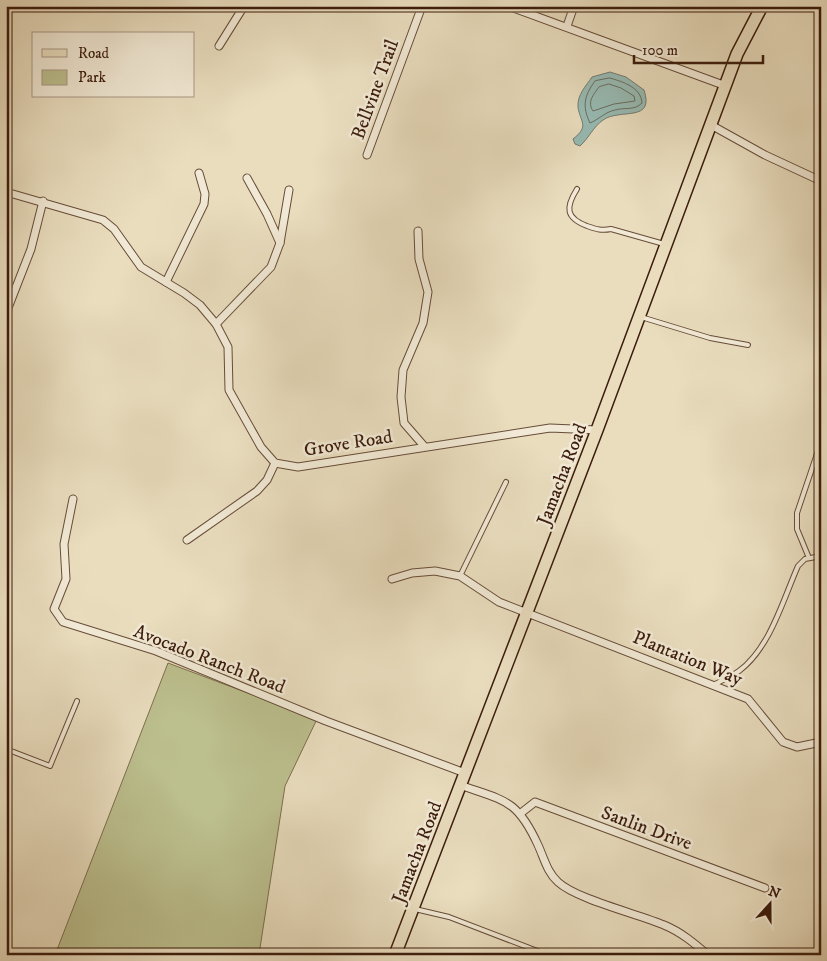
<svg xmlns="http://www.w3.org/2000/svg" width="827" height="961" font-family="'IM FELL DW Pica',serif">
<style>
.green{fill:#bcbf8e;stroke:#7c6e4d}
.water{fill:#97bbb4;stroke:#737b71}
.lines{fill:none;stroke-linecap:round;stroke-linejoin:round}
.shore{stroke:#6a6c60;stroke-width:1}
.service-casing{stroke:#674c38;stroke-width:6}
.minor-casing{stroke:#674c38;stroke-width:9}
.primary-casing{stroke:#3c1c0c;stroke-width:14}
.service{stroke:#f1e9d5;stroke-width:4}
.minor{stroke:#f1e9d5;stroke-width:7}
.primary{stroke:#e9ddbe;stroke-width:11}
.labels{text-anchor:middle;stroke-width:5;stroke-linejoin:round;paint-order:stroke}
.street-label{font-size:19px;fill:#3c1c0c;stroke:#f1e9d5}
</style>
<rect width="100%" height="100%" fill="#e9ddbe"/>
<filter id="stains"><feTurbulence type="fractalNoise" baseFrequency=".004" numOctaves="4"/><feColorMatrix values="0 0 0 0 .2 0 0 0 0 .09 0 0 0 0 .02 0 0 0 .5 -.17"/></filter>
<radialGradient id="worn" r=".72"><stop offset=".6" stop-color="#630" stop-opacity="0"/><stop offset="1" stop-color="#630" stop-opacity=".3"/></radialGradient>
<!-- green -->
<polygon class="green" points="168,663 317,719 285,786 260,948 258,955 55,955"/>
<!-- water -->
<path class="water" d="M610 72 626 77 644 90C655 123 620 108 603 120 593 127 589 138 580 146L575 144 573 139C590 126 580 122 578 107 577 95 586 86 592 77Z"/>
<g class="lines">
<!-- shore -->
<g class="shore">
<path d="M610 78C623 82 641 87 642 103 634 111 625 107 615 110 605 112 598 120 590 123 582 106 584 96 595 81Z"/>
<path d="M609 84 621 88 634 96 635 101 614 104 593 111C587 102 593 95 599 87Z"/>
</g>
<defs>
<g id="service">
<path d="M577 189C565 208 566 218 587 226 596 229 601 231 611 229L664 244"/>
<polyline points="641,317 710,338 748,345"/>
<polyline points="809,558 797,529 797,513 821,442"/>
<polyline points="460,576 506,482"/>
<path d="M715 684C723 680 732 676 739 671 770 648 783 600 798 566L805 559 821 556"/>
<polyline points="6,749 50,766 77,701"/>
<polyline points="415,909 449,917 548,955"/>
</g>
<g id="minor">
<polyline points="508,6 726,86"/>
<polyline points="567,26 574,6"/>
<polyline points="219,46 244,6"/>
<polyline points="711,125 765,155 821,181"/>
<polyline points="367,155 422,6"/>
<polyline points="247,178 267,214 280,243"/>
<polyline points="6,192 103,220 114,229 141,267 184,293 200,305 216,324 228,347 229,390 261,447 275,463 298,467 550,428 597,430"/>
<polyline points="418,231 419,259 428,292 423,323 403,370 401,397 404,423 424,446"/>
<polyline points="166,282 204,204 205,194 199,173"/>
<polyline points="6,313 31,249 43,201"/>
<polyline points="216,324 271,267 280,243 289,190"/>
<polyline points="73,499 64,544 66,579 54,609 63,622 156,651 326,721 465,773"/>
<polyline points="187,540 257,491 267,480 275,463"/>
<polyline points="392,579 412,573 435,571 460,576 499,602 748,699 783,742 797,747 821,742"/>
<path d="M460 785C505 801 517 799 538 845 544 858 547 872 558 882 576 899 638 914 664 925 681 932 694 943 708 955"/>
<polyline points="521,813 535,802 765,888"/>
</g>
<polyline id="primary" points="395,955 597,430 737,54 762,6"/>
</defs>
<!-- service casing -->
<use href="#service" class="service-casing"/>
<!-- minor casing -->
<use href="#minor" class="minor-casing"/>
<!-- primary casing -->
<use href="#primary" class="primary-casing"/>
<!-- service -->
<use href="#service" class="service"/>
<!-- minor -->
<use href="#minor" class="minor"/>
<!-- primary -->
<use href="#primary" class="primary"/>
</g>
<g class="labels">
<!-- street labels -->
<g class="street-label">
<text transform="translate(374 89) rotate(-70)" y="7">Bellvine Trail</text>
<text transform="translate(348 442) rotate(-9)" y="7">Grove Road</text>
<text transform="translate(561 474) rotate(-69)" y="7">Jamacha Road</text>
<text transform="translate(688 657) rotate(22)" y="7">Plantation Way</text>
<text transform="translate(210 658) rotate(21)" y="7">Avocado Ranch Road</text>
<text transform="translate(647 827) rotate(20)" y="7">Sanlin Drive</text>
<text transform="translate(416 852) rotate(-69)" y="7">Jamacha Road</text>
</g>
</g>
<!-- margin -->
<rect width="827" height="961" fill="none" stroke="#e9ddbe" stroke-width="25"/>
<rect x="8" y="8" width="812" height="946" fill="none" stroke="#3c1c0c" stroke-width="2.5"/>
<rect x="12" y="12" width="802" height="936" fill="none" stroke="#3c1c0c"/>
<!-- legend -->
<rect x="32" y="32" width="162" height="65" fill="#f1e9d5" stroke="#a99785"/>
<rect x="42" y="49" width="25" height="8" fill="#e9ddbe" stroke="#a99785"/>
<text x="78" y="58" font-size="15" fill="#3c1c0c">Road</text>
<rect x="42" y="70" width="25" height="15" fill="#bcbf8e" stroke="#a99785"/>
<text x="78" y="82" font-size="15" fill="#3c1c0c">Park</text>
<!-- north arrow -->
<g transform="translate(770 904) rotate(21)" stroke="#f1e9d5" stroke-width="4" paint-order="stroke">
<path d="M0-4L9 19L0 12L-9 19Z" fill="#3c1c0c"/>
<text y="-8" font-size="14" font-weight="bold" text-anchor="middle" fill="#3c1c0c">N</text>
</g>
<!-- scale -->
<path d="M634 55v8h129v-8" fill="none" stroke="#3c1c0c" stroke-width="2.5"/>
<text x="642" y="55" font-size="15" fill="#3c1c0c" stroke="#f1e9d5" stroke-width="4" paint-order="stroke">100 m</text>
<rect width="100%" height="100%" filter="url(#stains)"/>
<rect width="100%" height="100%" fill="url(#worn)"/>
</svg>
